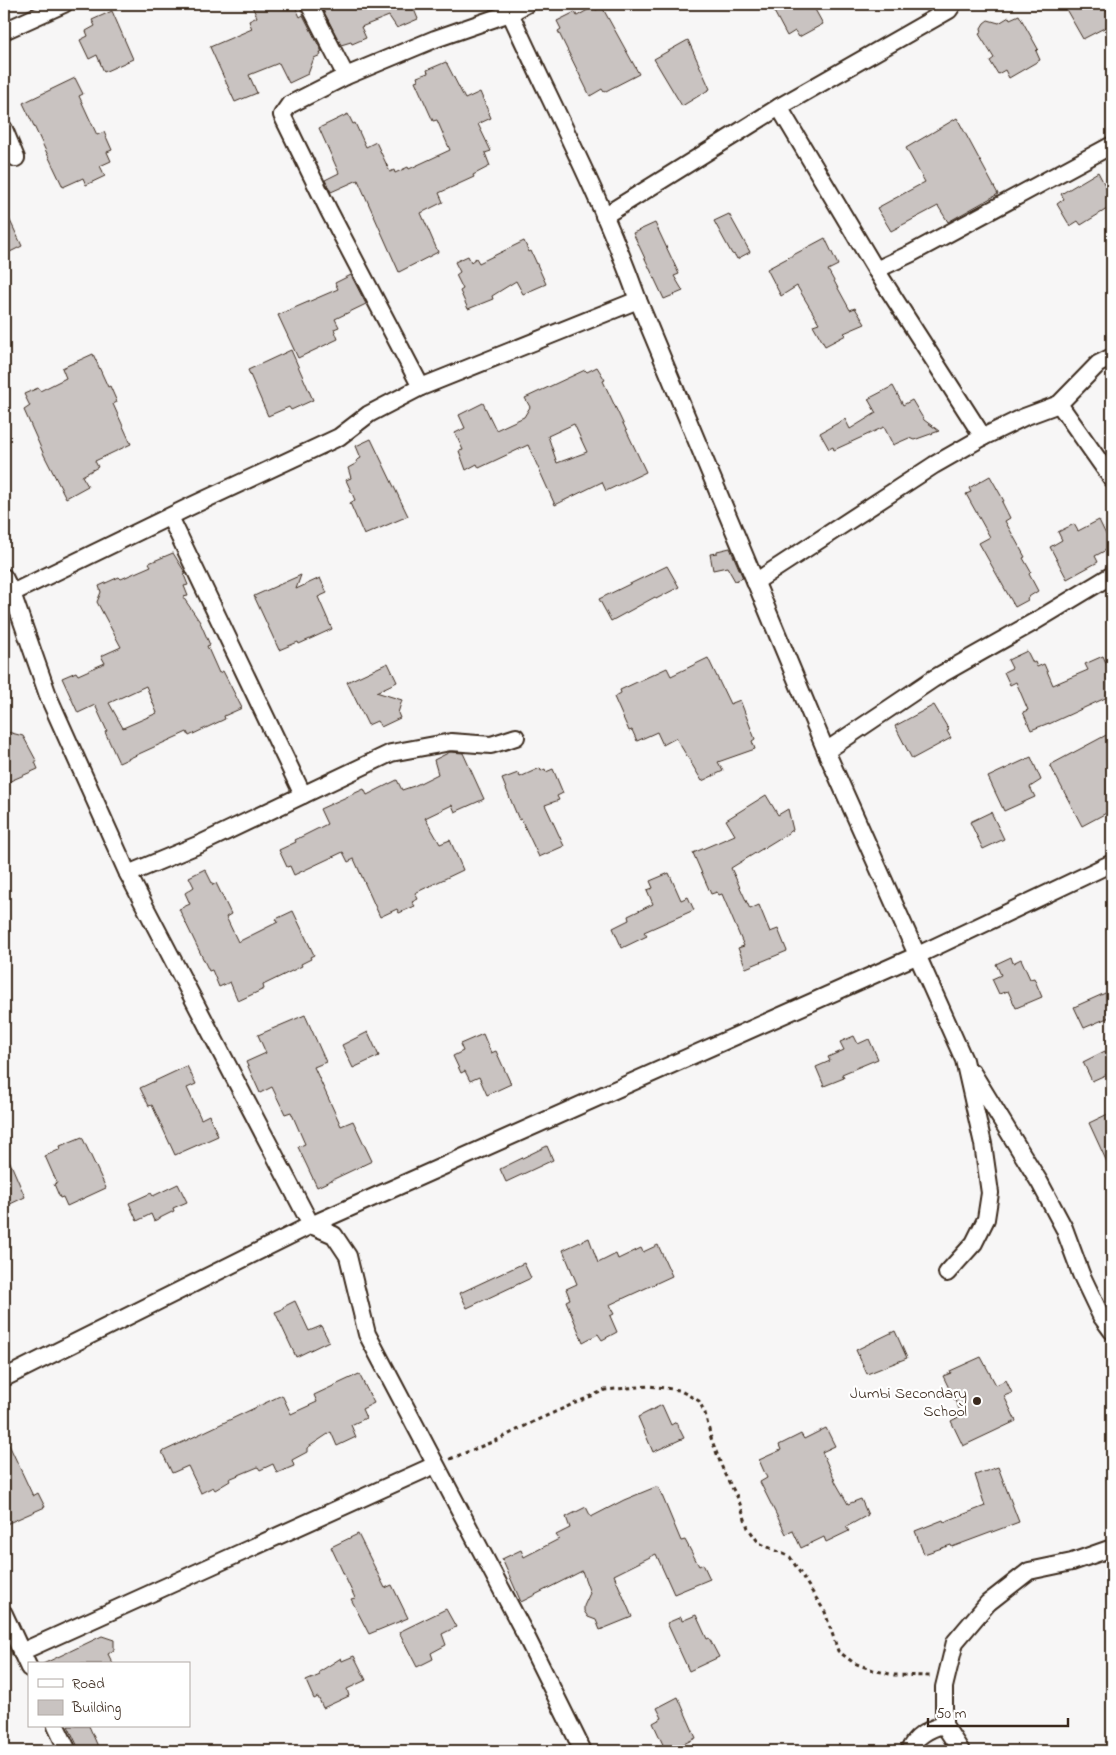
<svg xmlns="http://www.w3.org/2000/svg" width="1116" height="1755" font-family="'Indie Flower',sans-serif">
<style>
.building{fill:#c9c3c1;stroke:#3b2a1e;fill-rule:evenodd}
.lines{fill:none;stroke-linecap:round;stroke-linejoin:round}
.street-casing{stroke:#3b2a1e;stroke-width:20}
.path{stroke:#3b2a1e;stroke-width:3;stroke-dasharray:4 4;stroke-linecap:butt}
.street{stroke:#fff;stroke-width:16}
.poi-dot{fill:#3b2a1e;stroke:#fff;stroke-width:2}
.labels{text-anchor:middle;stroke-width:4.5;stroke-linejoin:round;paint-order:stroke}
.poi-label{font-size:16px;fill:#3b2a1e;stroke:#fff;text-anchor:end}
</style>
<rect width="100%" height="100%" fill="#f7f6f6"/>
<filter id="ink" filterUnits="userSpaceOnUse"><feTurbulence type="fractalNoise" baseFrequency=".02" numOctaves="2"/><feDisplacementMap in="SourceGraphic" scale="10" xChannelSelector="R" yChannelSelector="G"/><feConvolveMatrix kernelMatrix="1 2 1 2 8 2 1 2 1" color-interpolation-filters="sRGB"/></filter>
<g filter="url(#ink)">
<!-- building -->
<g class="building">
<polygon points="251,4 294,4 300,17 303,15 322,52 320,52 321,55 314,58 308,74 289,83 279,63 249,75 257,93 235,102 210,47 252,29 249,21 257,17"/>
<polygon points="325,4 418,4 413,7 418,19 397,28 389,16 361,27 366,38 352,44 351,42 341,45 321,6"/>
<polygon points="770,4 812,4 823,24 799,37 795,31 787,36"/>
<polygon points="1063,4 1103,4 1112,19 1112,24 1083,39"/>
<polygon points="593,7 596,10 602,7 639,74 604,92 602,89 590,96 558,31 561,29 557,21 575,12 577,16"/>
<polygon points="112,11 133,59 104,72 97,55 89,59 80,40 88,36 86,31 95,26 92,20"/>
<polygon points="1019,15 1038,49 1036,51 1040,60 1009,78 1005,70 998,74 990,61 994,58 979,34 982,32 981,28 984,23 988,20 999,23 1009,17 1010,19"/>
<polygon points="688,40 710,89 682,106 654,59"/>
<polygon points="446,62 465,99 480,92 491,118 478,124 491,151 485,153 490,166 473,175 474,177 439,193 443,202 421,213 438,252 399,272 358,180 331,192 325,180 339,173 319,128 348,114 353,124 355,123 366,147 376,142 390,172 394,170 395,173 408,167 409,169 450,150 437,120 433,121 415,81 418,80 417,77 428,73 427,70"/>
<polygon points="75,78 83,94 79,96 97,135 104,132 112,150 107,152 111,161 100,166 105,176 86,185 83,178 63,187 23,103"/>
<polygon points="957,118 998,194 948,222 938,206 891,231 877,208 925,182 906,148"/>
<polygon points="1098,172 1112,199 1112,206 1081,225 1078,221 1070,226 1057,204 1064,199 1061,194"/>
<polygon points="4,208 22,246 4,255"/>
<polygon points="729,214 750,252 737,259 735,255 732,254 714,221"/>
<polygon points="655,223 679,274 674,276 683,291 664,299 633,233"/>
<polygon points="825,238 838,265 828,270 850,310 855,308 865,324 844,333 846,335 825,346 813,325 819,323 797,286 781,296 767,269"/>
<polygon points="524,241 529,252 531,251 546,284 523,294 516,281 492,296 493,299 468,309 460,291 463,289 456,275 460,272 455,262 468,256 471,262 476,258 479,263"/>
<polygon points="351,275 366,304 335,319 339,327 334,329 338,339 298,358 278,315 338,289 335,283"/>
<polygon points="291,350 313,400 291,410 289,407 268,416 248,370"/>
<polygon points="93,354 108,387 110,386 117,402 113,404 131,444 95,461 98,467 82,476 88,486 66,498 44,455 24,410 30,406 24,394 38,388 40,391 66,378 62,368"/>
<path d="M597 367 605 380 603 381 646 472 606 491 602 482 555 505 528 445 479 468 477 464 466 470 459 451 463 450 455 433 465 428 459 415 483 403 496 430 524 417 530 407 525 398 585 370 587 372ZM574 424 587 452 557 463 548 436Z"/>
<polygon points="893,386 903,405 912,400 924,420 939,431 914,440 909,438 893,445 884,427 834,450 833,447 829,449 820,433 845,419 850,429 876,413 868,399"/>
<polygon points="371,439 408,516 364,535 350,503 355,500 346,480 351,478 348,468 357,463 356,461 361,458 356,446"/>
<polygon points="990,476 1004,501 1002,502 1010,518 1005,521 1025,557 1023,558 1031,572 1029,574 1038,591 1027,598 1028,600 1015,607 979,543 990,537 966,494 971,492 969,488"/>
<polygon points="1099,520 1112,547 1095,556 1098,562 1067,579 1050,547 1062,540 1058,532 1074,524 1078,531"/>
<polygon points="730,548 743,578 735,581 727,567 713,570 710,554 717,553 717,551"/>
<path d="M173 553 186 574 184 575 188 585 184 586 188 596 183 597 200 622 210 645 207 646 219 673 223 671 242 708 224 716 225 719 189 736 187 732 119 763 105 732 107 731 95 705 78 713 62 678 76 672 78 675 105 663 101 656 121 647 97 602 101 592 99 586 119 577 121 579 151 566 149 563ZM146 686 157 713 123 728 109 703Z"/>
<polygon points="667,566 679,587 656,599 655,597 611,621 599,599"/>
<polygon points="301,575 296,589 320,578 327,593 318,597 332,629 299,644 298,642 279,650 254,596"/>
<polygon points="1027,651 1033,663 1035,662 1037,667 1044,664 1053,685 1088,670 1085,664 1103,656 1112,676 1112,695 1049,724 1049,723 1031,730 1023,712 1028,710 1016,682 1010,685 1004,672 1012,668 1008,660"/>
<polygon points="708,658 730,704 740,700 755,739 752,741 755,749 718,762 723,771 702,781 676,738 663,745 657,732 637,741 632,730 629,731 614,697 621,693 620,690 667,668 671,676"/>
<polygon points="388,663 397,682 376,692 402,700 398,713 400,718 381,727 377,721 368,725 347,682"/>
<polygon points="934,705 949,730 947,731 951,738 912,759 895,726"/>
<polygon points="4,731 23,736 37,762 35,762 38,769 8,782 4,773"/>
<polygon points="1112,732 1112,810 1082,826 1050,765"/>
<polygon points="450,752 463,753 484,799 455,812 452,805 425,818 440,844 450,840 463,870 415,893 418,899 412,902 415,906 399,913 397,909 380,917 354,859 348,862 343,852 294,875 290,866 287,867 279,850 296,842 295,840 327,824 320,809 364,789 367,795 397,780 402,790 414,786 438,774 434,760"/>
<polygon points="1031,757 1041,780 1030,787 1035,797 1004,811 988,777"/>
<polygon points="540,768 541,771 545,769 546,772 553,769 563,793 557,796 559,800 545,805 564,846 539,857 521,819 519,820 502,779 518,773 520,777"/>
<polygon points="766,795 778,815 788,809 793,830 731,868 750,909 759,905 770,932 778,929 787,951 746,968 738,948 744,946 722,894 719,895 717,892 711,894 693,853 735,835 726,820"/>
<polygon points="991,812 1004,839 983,849 970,822"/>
<polygon points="205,869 213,885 216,883 231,914 226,917 238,942 278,922 276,919 293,911 314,955 310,957 311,959 301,964 302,966 263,985 264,989 238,1001 230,982 219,987 212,970 209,971 179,909 190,904 185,893 194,887 189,877"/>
<polygon points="669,873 681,900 688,897 694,910 644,932 647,936 622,948 613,928 629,920 628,916 653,904 647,890 653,888 650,881"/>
<polygon points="1011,957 1013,963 1021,959 1030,979 1034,978 1042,997 1016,1008 1008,991 999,994 992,979 1001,975 996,964"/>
<polygon points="1112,990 1112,1016 1084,1028 1074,1007"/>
<polygon points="305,1015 326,1062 314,1067 341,1126 353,1121 372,1161 317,1187 298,1147 305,1144 291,1112 285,1114 272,1087 260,1093 246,1062 266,1053 258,1035"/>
<polygon points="368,1032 379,1056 353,1068 342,1045"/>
<polygon points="483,1034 491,1053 496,1051 511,1084 487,1095 479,1077 470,1081 465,1071 461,1073 453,1056 463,1051 460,1044"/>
<polygon points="854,1036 858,1044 869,1039 878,1059 842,1074 844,1078 824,1086 816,1067 830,1061 828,1057 844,1050 840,1042"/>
<polygon points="1105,1051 1112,1066 1112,1072 1092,1081 1083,1062"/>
<polygon points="187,1066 196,1084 187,1088 201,1119 209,1115 218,1136 175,1155 152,1105 149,1106 140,1088"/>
<polygon points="1112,1112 1112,1173 1089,1123"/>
<polygon points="82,1137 106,1188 67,1206 63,1197 60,1198 54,1184 57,1183 45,1156 61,1149 60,1146"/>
<polygon points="547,1146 553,1160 506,1182 500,1169"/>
<polygon points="4,1148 25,1197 4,1207"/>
<polygon points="178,1184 187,1202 173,1208 174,1211 154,1221 151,1214 137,1221 129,1203 151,1193 153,1196"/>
<polygon points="589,1238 598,1263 616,1254 618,1259 641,1248 643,1252 658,1245 672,1276 609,1305 614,1314 610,1316 617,1332 602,1340 598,1334 583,1342 566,1301 570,1299 566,1289 577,1284 563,1250"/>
<polygon points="524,1263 531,1278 467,1308 460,1293"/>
<polygon points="295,1301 309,1331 321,1326 329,1341 296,1357 275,1312 283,1309 283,1307"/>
<polygon points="895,1331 907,1358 867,1374 856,1350"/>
<polygon points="981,1357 996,1385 1006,1380 1012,1393 1004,1396 1016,1421 963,1446 951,1421 962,1415 943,1376 951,1373 950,1371"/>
<polygon points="359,1374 374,1403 362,1409 366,1418 351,1425 356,1437 337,1446 331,1432 307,1448 307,1452 292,1460 294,1466 277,1473 273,1464 260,1470 258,1467 229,1479 230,1481 215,1490 213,1487 201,1493 188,1466 172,1473 162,1452 282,1395 291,1414 317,1402 314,1395"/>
<polygon points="662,1405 671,1425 676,1422 684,1438 653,1452 638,1417"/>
<polygon points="826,1428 835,1446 822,1452 836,1483 848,1504 861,1499 868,1515 846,1527 849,1531 826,1542 824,1537 801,1548 793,1531 786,1534 760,1482 767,1478 759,1460 781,1450 779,1445 801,1434 804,1439"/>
<polygon points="4,1434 33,1496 38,1493 45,1507 4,1525"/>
<polygon points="998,1467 1019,1522 952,1547 951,1545 924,1554 915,1531 943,1520 944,1522 985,1506 975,1475"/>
<polygon points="658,1486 681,1541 685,1540 699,1566 703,1564 710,1579 674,1594 656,1554 614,1575 632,1617 600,1630 596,1620 588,1617 584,1611 584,1606 590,1593 582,1571 521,1602 502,1559 521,1550 524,1557 559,1539 556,1535 570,1528 566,1517 586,1507 591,1517 624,1500"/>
<polygon points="358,1534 385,1588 392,1585 408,1618 369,1634 351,1599 355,1598 331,1547"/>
<polygon points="446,1609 456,1627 442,1634 446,1645 431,1653 433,1659 417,1667 399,1632"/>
<polygon points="696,1615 707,1639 709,1638 719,1657 689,1671 667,1623 681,1617 682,1621"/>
<polygon points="102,1636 114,1640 114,1650 108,1654 113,1664 43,1664"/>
<polygon points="354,1656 366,1680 347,1689 349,1696 323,1708 318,1697 314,1699 306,1681 320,1675 319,1672 341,1658 342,1661"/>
<polygon points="678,1697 696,1738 669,1751 666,1751 653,1723 662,1718 657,1708"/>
<polygon points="68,1726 89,1726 100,1751 80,1751"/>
</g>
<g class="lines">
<defs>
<g id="street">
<polyline points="309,4 346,76"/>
<path d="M506 4C550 102 602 198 638 300L826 751 964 1060 983 1144 990 1193 986 1219 974 1243 947 1273"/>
<polyline points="4,31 64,4"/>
<polyline points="779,107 876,270 983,437"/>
<polyline points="4,129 16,158"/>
<polyline points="604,216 779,107 949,10 953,4"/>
<polyline points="876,270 912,253 1112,145"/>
<polyline points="421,387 329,211 282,115 289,105 346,76 435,39 510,13 527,4"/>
<polyline points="1059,404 1112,479"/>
<polyline points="170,517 303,795"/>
<polyline points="4,577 12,593 49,698 128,874 311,1225 334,1235 348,1256 367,1334 525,1634 583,1751"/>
<polyline points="755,582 934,465 983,437 1024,417 1059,404 1098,364 1112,357"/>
<polyline points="12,593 189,507 339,437 369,414 421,387 638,300"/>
<polyline points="826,751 933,679 1034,622 1112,575"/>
<polyline points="128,874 200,844 391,753 451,742 491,745 516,737"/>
<polyline points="972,1072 1040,1183 1064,1228 1081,1274 1101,1316 1112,1331"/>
<polyline points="4,1378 311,1225 918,955 1112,863"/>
<polyline points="4,1614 29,1668"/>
<polyline points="21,1652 435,1465"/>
<polyline points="56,1726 68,1751"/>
<path d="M909 1751C914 1737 930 1728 944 1725"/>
<polyline points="961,1751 944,1725 944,1687 955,1642 988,1603 1029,1571 1072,1562 1112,1548"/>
</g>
</defs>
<!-- street casing -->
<use href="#street" class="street-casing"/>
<!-- path -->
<polyline class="path" points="450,1459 497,1440 537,1420 605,1390 650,1386 679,1390 699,1401 705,1413 711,1438 725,1475 738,1498 748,1528 759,1543 790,1557 825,1612 838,1651 854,1663 873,1670 894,1675 930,1676"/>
<!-- street -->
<use href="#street" class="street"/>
</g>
</g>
<!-- markers -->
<circle class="poi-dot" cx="977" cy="1401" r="5"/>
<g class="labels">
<!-- poi labels -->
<g class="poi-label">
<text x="967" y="1398">Jumbi Secondary<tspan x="967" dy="18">School</tspan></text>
</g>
</g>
<!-- margin -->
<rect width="1116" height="1755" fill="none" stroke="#fff" stroke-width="20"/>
<rect x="10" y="10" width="1096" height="1735" fill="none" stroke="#3b2a1e" stroke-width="2" filter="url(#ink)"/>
<!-- legend -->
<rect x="28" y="1662" width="162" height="65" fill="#ffffff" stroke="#b1aaa5"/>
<rect x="38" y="1679" width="25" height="8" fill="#ffffff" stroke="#b1aaa5"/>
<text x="72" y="1688" font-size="15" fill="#3b2a1e">Road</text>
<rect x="38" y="1700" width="25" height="15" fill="#c9c3c1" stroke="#b1aaa5"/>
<text x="72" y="1712" font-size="15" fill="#3b2a1e">Building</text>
<!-- scale -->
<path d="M928 1718v8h140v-8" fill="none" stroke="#3b2a1e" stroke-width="2.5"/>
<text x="936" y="1718" font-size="15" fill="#3b2a1e" stroke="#ffffff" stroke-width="4" paint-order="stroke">50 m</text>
</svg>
